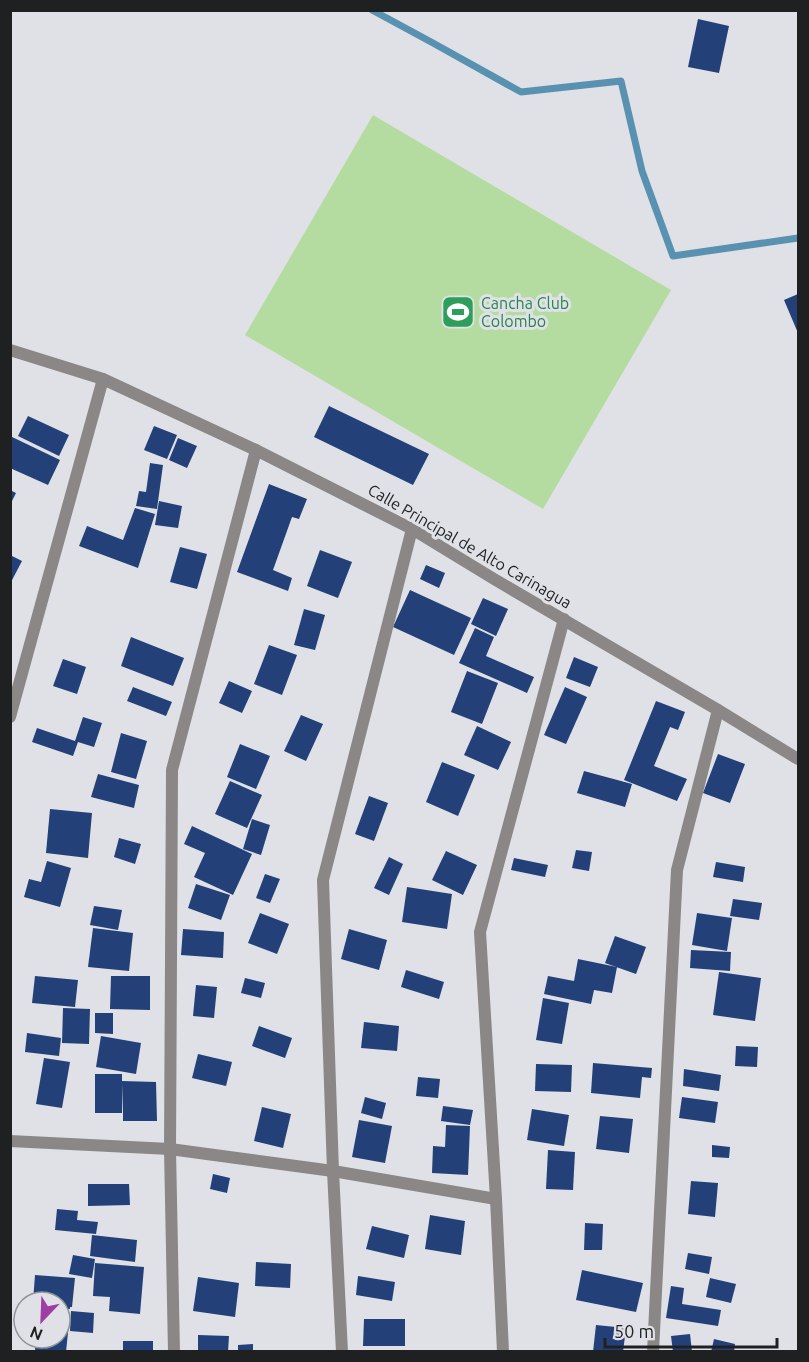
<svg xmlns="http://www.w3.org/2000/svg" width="809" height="1362" font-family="Ubuntu,sans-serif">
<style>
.green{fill:#b5dca0}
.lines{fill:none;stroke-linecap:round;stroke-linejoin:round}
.stream{stroke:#5991b1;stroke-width:7}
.building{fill:#234178}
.minor{stroke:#8a8786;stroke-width:12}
.labels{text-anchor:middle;stroke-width:6;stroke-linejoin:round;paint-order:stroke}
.leisure-label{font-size:16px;fill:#27864d;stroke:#dfe1e6;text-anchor:start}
.street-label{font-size:16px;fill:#1f2022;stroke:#dfe1e6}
</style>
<rect width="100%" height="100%" fill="#dfe1e6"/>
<!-- green -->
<polygon class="green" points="373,115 671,290 543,509 245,335"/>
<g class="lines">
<!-- stream -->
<polyline class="stream" points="372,10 433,43 521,92 621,81 642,171 673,256 798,238"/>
</g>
<!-- building -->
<g class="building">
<polygon points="698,19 729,26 719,73 688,67"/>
<polygon points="798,294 798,333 784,300"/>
<polygon points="329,406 429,454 413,485 314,437"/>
<polygon points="28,416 69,435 59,456 18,436"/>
<polygon points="154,426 177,435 167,459 144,450"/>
<polygon points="10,436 60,460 48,485 10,468"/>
<polygon points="178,438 197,446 187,468 169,460"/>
<polygon points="150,463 163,465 157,509 136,506 139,491 146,492"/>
<polygon points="269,484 307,499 299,519 292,517 273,570 292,578 288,591 237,572"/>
<polygon points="10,490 16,493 10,505"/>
<polygon points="159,501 182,506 178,528 155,525"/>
<polygon points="135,508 155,514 138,568 79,546 87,526 123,540"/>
<polygon points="180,547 207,554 197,589 170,582"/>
<polygon points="320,550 352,562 338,598 307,586"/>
<polygon points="10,555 22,561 10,584"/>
<polygon points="426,565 445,573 439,588 420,579"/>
<polygon points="410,590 471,618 454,655 393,627"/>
<polygon points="483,598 508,609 496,636 471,624"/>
<polygon points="304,609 325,615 315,650 294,645"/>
<polygon points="475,628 494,637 486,656 534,677 527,693 459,663"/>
<polygon points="131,637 184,658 173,686 121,666"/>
<polygon points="269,645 297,655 282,695 254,684"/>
<polygon points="574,657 598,667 590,687 566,678"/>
<polygon points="63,659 86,667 77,694 53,686"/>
<polygon points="467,671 498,683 482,724 451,712"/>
<polygon points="229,681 252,691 242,713 219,703"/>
<polygon points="133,687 172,702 166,716 127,701"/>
<polygon points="565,687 587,697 566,744 544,735"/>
<polygon points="656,701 685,712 678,730 670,727 654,766 687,779 677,801 624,780"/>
<polygon points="301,715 323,724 306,761 284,751"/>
<polygon points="83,717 102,723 94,747 78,742 73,756 32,742 37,728 75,741"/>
<polygon points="477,726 511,742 498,770 464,755"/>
<polygon points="121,733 147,741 136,779 111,772"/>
<polygon points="240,744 270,756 256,789 227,777"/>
<polygon points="718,754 745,764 730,803 703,793"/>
<polygon points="442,762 475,775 458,816 426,802"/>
<polygon points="584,771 632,784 625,807 577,793"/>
<polygon points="98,774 139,785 134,808 91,797"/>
<polygon points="230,781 262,795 247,828 215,814"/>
<polygon points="369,796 388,803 374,841 355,834"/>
<polygon points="50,809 92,813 88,858 46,853"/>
<polygon points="252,819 270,825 261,855 243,849"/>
<polygon points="192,826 252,854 233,895 194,877 205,853 184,844"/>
<polygon points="119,838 141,844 135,864 114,857"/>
<polygon points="576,850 592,852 589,871 572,868"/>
<polygon points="446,851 477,865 463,895 432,880"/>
<polygon points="389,857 403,864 389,895 374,888"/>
<polygon points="514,858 548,865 545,877 511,870"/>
<polygon points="47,861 71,868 60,907 24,897 29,879 41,882"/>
<polygon points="716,862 745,867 743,882 713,877"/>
<polygon points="265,874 280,879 270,903 256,898"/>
<polygon points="196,884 230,895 221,920 188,908"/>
<polygon points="407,887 452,894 447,929 402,922"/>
<polygon points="733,899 762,903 759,920 730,916"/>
<polygon points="94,906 122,910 118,930 90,925"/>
<polygon points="260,913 289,924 277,954 248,943"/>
<polygon points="697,913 732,918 727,951 692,945"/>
<polygon points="93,928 133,933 129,971 88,967"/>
<polygon points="183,929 224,932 223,958 181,955"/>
<polygon points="349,929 387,940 379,970 341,959"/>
<polygon points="615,936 646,947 636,974 605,963"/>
<polygon points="691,950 731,952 730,971 690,968"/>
<polygon points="578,959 617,967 612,993 594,990 591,1004 544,994 548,976 574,981"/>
<polygon points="406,970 444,982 439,999 401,987"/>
<polygon points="719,972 761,978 755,1021 713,1015"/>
<polygon points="35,976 78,980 75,1007 32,1003"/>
<polygon points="111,976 150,976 150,1010 110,1009"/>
<polygon points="245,978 265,983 261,998 241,993"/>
<polygon points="196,985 217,987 214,1018 193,1016"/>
<polygon points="543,998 569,1003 562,1044 536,1040"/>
<polygon points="63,1008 90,1009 89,1044 62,1043"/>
<polygon points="95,1013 113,1013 113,1034 95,1033"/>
<polygon points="364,1022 399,1026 397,1051 361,1048"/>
<polygon points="259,1026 292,1038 285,1058 252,1046"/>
<polygon points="27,1033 61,1038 59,1056 25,1052"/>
<polygon points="101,1036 141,1043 136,1074 96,1067"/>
<polygon points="736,1046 758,1047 757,1067 735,1066"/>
<polygon points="198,1054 232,1062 226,1086 192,1078"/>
<polygon points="44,1058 70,1062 62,1108 36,1104"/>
<polygon points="593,1063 652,1068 651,1078 642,1077 640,1098 591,1093"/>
<polygon points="536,1064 572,1065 571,1092 535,1091"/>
<polygon points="684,1069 721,1075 719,1091 683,1086"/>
<polygon points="95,1074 122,1074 122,1081 156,1082 157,1121 123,1121 123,1084 122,1113 95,1113"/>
<polygon points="418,1077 440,1079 438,1098 416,1096"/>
<polygon points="365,1097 386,1103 382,1119 361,1113"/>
<polygon points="682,1097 718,1102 715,1123 679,1118"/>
<polygon points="443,1106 473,1110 470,1125 441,1121"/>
<polygon points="262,1107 291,1114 283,1148 254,1141"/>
<polygon points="532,1109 569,1115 564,1146 527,1140"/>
<polygon points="600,1116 633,1119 629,1153 596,1149"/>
<polygon points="359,1120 392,1126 385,1163 352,1157"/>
<polygon points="446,1125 470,1126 468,1175 432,1173 433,1146 445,1147"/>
<polygon points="712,1145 730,1147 729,1158 712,1157"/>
<polygon points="548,1150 575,1152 573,1190 546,1189"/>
<polygon points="213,1174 230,1178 227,1193 210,1189"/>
<polygon points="691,1181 718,1183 715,1217 688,1214"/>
<polygon points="88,1184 129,1184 130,1205 88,1206"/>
<polygon points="57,1209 78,1211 77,1220 98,1222 96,1234 55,1230"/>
<polygon points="430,1215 465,1221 461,1255 425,1249"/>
<polygon points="585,1223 603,1224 602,1250 584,1250"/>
<polygon points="372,1226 409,1235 404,1258 366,1249"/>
<polygon points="92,1235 137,1240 135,1262 90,1256"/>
<polygon points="688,1253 712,1257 709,1274 685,1269"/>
<polygon points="73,1255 95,1259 92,1278 69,1274"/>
<polygon points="256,1262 291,1264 290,1288 255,1286"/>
<polygon points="95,1263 144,1267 140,1314 109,1311 110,1297 93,1296"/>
<polygon points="582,1270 643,1283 636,1312 576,1300"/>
<polygon points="35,1275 75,1278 72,1307 70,1307 70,1309 60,1309 60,1302 33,1302"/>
<polygon points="358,1276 395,1282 392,1301 356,1295"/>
<polygon points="198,1277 239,1283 235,1317 193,1311"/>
<polygon points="710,1278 736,1284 731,1303 706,1297"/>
<polygon points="671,1286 684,1288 682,1304 721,1310 718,1326 666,1318"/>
<polygon points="71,1311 94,1313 93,1333 70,1331"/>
<polygon points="60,1312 70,1313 66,1352 35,1350 36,1338 60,1338"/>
<polygon points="364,1319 405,1319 405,1346 363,1346"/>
<polygon points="596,1325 626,1328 623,1352 593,1352"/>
<polygon points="690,1334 692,1352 673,1352 671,1336"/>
<polygon points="198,1335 229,1336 228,1352 198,1352"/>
<polygon points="714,1339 735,1344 734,1352 711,1352"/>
<rect x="123" y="1341" width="30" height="11"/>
<polygon points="253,1344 253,1352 238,1352 238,1345"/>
</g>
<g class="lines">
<!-- minor -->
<g class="minor">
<polyline points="10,350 103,379 256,450 412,529 494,579 718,710 798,759"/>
<polyline points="10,717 103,379"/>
<polyline points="10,1141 170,1149 333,1171 496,1199 480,932 564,619"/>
<polyline points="496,1199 503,1352"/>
<polyline points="174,1352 170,1149 172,770 256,450"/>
<polyline points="342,1352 333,1171 323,880 412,529"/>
<polyline points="653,1352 677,870 718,710"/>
</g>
</g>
<!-- icons -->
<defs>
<symbol id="stadium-square" viewBox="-11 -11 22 22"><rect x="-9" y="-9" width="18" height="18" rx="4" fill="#2e9e5b" stroke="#dfe1e6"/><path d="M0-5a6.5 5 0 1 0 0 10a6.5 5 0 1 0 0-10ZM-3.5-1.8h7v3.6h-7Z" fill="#fff"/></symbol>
</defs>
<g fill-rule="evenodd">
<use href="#stadium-square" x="439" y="293" width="38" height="38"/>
</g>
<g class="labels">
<!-- leisure labels -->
<g class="leisure-label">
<text x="481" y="309">Cancha Club<tspan x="481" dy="18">Colombo</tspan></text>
</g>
<!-- street labels -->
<g class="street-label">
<text transform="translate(470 546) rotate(30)" y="6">Calle Principal de Alto Carinagua</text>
</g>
</g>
<!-- border -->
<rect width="809" height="1362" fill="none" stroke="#1f2022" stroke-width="24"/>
<!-- north arrow -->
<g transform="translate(42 1320) rotate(203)"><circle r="28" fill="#dfe1e6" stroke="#929498" stroke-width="1.5"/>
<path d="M0-4.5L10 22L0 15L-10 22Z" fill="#9f3da3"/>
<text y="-9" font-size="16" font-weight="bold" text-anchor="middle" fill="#1f2022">N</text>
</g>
<!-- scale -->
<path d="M605 1338v9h172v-9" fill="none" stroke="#1f2022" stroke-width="3"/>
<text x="614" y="1338" font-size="18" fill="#1f2022" stroke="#dfe1e6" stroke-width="4.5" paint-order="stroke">50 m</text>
</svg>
